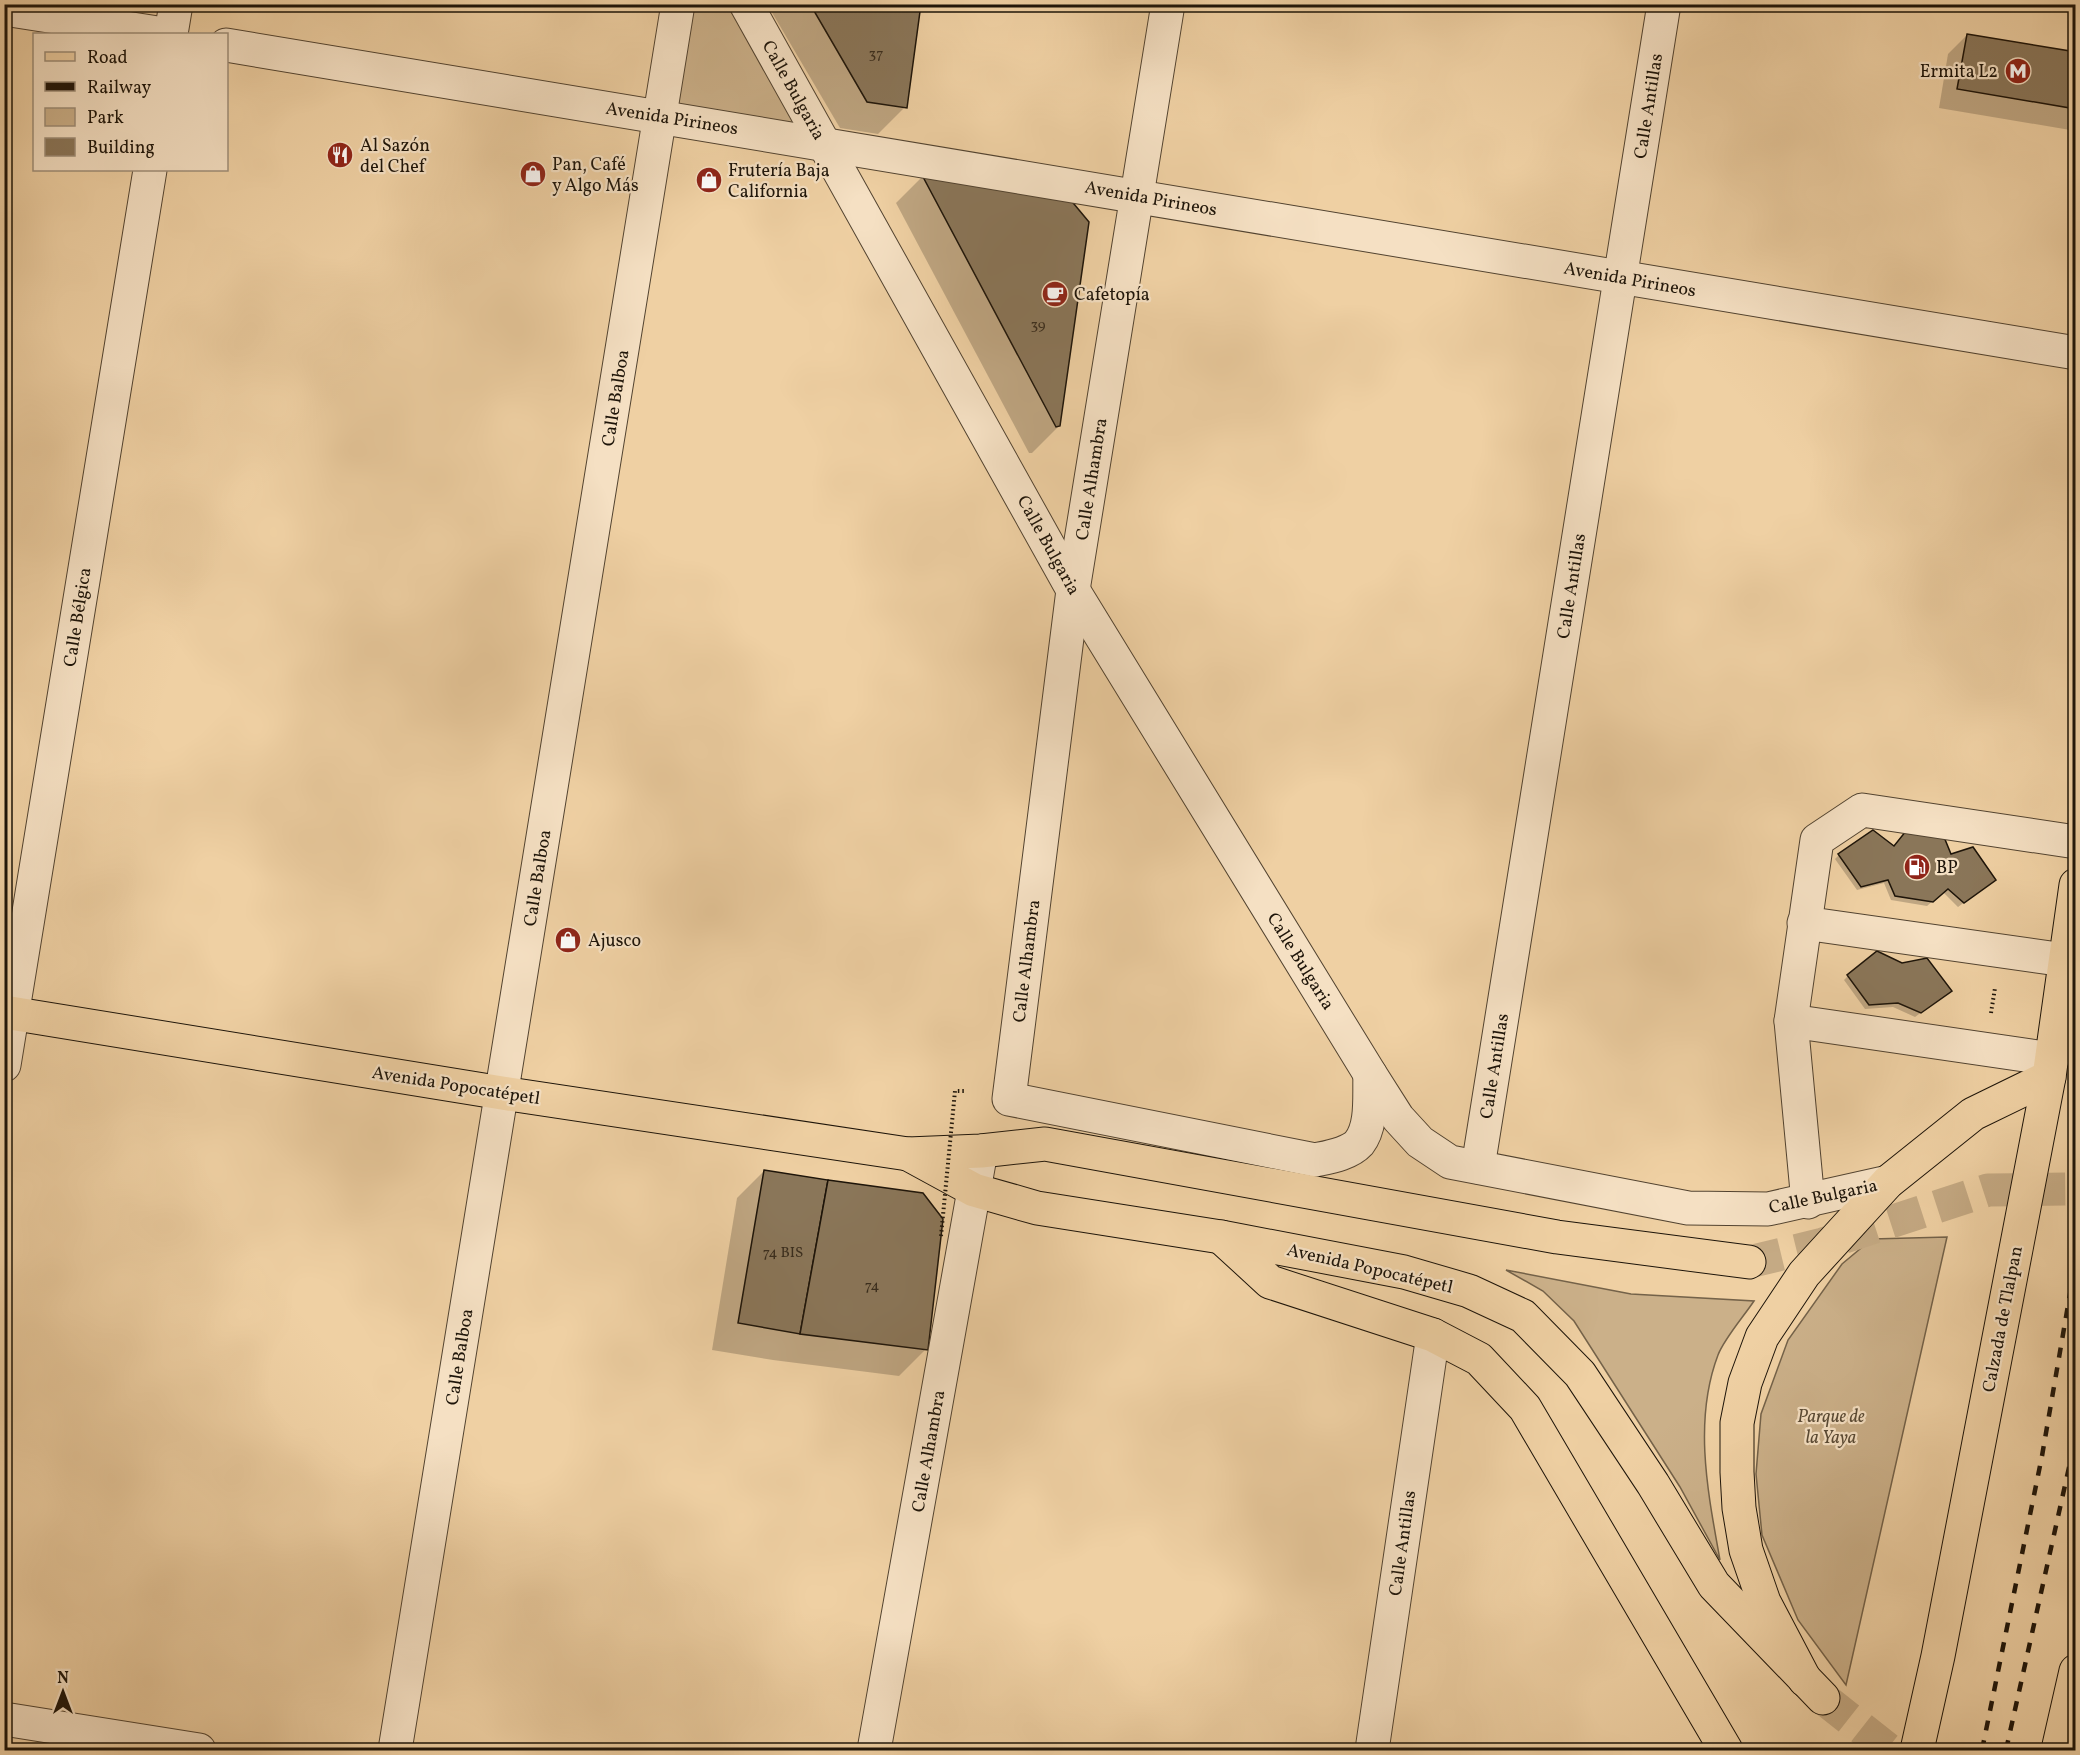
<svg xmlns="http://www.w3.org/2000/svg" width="2080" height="1755" font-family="Vollkorn,serif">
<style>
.green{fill:#cbb089;stroke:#746249;stroke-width:1.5}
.shadow{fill:#0003}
.building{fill:#8a7659;stroke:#1d1409;stroke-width:1.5}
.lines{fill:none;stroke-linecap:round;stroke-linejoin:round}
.major-tunnel{stroke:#c5aa84;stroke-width:33;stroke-dasharray:33 16;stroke-linecap:butt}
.minor-casing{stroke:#524330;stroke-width:35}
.major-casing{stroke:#1d1409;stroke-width:35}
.highway-casing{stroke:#1d1409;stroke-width:35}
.path{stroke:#1d1409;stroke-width:4;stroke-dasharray:1.5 3;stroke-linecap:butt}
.minor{stroke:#f5e0c3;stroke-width:33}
.major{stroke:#efd0a3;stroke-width:33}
.highway{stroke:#efd0a3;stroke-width:33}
.rail{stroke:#1d1409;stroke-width:4.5;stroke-dasharray:10 10;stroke-linecap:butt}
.path-bridge{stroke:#1d1409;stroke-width:4;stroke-dasharray:1.5 3;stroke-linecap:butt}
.labels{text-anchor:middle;stroke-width:4.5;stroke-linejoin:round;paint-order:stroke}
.number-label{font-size:15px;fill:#382c1d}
.poi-label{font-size:18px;fill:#1d1409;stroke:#f5e0c3;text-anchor:start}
.street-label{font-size:18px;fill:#1d1409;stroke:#f5e0c3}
.park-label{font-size:18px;font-style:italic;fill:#5a4b36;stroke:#f5e0c3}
</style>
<rect width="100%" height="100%" fill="#efd0a3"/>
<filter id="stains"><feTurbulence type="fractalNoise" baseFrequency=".00333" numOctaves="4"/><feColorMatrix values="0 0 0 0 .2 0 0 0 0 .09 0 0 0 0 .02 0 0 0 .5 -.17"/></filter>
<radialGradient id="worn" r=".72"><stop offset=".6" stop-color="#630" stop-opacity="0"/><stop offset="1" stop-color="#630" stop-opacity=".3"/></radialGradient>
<!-- green -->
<g class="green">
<polygon points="678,5 745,5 822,143 661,111"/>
<polygon points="1947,1237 1846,1685 1798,1620 1762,1535 1756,1474 1761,1414 1788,1340 1842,1264 1872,1239"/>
<path d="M1506 1270 1631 1294 1754 1301C1744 1316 1724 1339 1718 1355 1693 1421 1708 1493 1720 1560L1680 1487 1574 1321 1543 1291Z"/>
</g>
<!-- shadow -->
<g class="shadow">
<polygon points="767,4 920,4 905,107 878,134 840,128"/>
<polygon points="1967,35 2076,54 2076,131 1939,108 1948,54"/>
<polygon points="922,177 1068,200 1059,426 1032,453 1029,453 896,203"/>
<polygon points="1894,848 1950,856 1989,884 1958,907 1943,892 1927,906 1891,900 1884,883 1857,890 1835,859 1839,855"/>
<polygon points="1902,965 1950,991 1915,1017 1893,1007 1865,1009 1844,980 1848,976"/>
<polygon points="764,1171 926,1349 899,1376 773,1360 712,1350 737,1198"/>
</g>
<!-- building -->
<g class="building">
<polygon points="810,4 921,4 907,108 867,102"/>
<polygon points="1967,34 2076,52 2076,109 1957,89"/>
<polygon points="922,175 1069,198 1089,222 1060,426 1056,427"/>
<polygon points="1873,830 1894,846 1906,831 1944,837 1951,854 1973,847 1996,880 1964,903 1948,889 1933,902 1895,896 1888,880 1861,887 1838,854"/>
<polygon points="1877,951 1902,963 1927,958 1952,991 1921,1013 1898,1003 1869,1005 1847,975"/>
<polygon points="764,1170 828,1180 800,1334 738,1323"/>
<polygon points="828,1180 923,1193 943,1219 928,1350 800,1334"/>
</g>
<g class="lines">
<!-- major-tunnel -->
<g class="major-tunnel">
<polyline points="1749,1262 1823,1244 1988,1190 2076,1189"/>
<polyline points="1823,1698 1889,1750"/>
</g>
<defs>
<g id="minor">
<polyline points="746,4 1073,590 1370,1074 1398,1118 1420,1142 1450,1162 1688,1208 1768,1209 1888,1182"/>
<path d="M1168 4 1073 590 1009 1099 1315 1160C1329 1157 1349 1154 1359 1143 1373 1125 1369 1095 1370 1074"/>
<polyline points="4,9 164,34"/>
<polyline points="171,34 176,4"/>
<polyline points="226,45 2076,353"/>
<polyline points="1804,923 2065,960"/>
<polyline points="1791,1021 2052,1059"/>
<polyline points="4,1065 150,170"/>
<polyline points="1478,1167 1664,4"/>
<polyline points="1808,1202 1791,1021 1817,840 1862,810 2076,842"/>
<polyline points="4,1719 199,1750"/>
<polyline points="395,1750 678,4"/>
<polyline points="874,1750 981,1151"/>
<polyline points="1372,1750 1433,1335"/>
</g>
<g id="major">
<polyline points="4,1012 502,1093 908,1154 981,1151 1045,1144 1557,1237 1749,1262"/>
<polyline points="908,1154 974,1190 1037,1208 1221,1237 1404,1272 1469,1291 1523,1316 1580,1374 1653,1484 1714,1585 1823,1698"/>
</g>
<g id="highway">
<polyline points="1221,1237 1270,1282 1433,1335 1479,1359 1525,1408 1726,1750"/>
<polyline points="1805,1680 1764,1602 1746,1550 1739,1508 1737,1472 1737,1423 1745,1383 1762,1337 1804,1274 1888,1182 1973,1114 2049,1077"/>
<polyline points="1917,1750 1938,1656 2049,1077 2076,885"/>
<polyline points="2058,1750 2076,1671"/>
</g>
</defs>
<!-- minor casing -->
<use href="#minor" class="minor-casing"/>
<!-- major casing -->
<use href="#major" class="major-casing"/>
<!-- highway casing -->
<use href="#highway" class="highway-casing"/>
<!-- path -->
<polyline class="path" points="1991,1013 1995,988"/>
<!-- minor -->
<use href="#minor" class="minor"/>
<!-- major -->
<use href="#major" class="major"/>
<!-- highway -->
<use href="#highway" class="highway"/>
<!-- rail -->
<g class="rail">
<polyline points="1982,1750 2042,1456 2076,1259"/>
<polyline points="2006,1750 2076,1436"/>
</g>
<!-- path-bridge -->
<polyline class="path-bridge" points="941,1236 955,1091 965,1091"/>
</g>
<!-- icons -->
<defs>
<symbol id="metro-disc" viewBox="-11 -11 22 22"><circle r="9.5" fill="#8f2418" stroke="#f5e0c3"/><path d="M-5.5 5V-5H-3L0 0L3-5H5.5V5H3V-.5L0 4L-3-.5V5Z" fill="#fff"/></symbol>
<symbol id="restaurant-disc" viewBox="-11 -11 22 22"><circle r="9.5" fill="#8f2418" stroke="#f5e0c3"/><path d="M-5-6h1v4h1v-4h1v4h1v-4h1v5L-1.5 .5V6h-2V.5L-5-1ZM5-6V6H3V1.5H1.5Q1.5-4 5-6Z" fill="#fff"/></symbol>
<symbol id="shop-disc" viewBox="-11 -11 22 22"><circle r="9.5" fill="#8f2418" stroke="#f5e0c3"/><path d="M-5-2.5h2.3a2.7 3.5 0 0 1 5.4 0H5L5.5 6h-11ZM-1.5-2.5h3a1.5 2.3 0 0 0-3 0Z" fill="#fff"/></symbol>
<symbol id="cafe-disc" viewBox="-11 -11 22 22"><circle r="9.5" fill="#8f2418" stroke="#f5e0c3"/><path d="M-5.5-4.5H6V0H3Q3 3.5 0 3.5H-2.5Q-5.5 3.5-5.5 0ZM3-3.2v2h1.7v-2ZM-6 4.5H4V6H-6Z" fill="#fff"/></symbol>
<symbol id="fuel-disc" viewBox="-11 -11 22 22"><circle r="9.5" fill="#8f2418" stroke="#f5e0c3"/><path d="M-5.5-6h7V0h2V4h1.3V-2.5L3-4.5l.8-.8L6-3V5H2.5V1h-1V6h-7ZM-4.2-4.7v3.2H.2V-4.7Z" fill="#fff"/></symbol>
</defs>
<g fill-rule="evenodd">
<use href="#metro-disc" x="2003" y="56" width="30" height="30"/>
<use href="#restaurant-disc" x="325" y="140" width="30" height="30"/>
<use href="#shop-disc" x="518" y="159" width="30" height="30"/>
<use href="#shop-disc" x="694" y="165" width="30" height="30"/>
<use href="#cafe-disc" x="1040" y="279" width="30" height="30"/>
<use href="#fuel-disc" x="1902" y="852" width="30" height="30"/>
<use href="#shop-disc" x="553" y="925" width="30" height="30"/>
</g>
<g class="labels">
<!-- number labels -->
<g class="number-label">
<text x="876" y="58">37</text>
<text x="1038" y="329">39</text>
<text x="783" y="1257">74 BIS</text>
<text x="872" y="1290">74</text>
</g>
<!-- poi labels -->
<g class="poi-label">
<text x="1998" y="77" text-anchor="end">Ermita L2</text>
<text x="360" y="151">Al Sazón<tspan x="360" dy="21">del Chef</tspan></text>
<text x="552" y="170">Pan, Café<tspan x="552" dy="21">y Algo Más</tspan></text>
<text x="728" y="176">Frutería Baja<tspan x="728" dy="21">California</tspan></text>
<text x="1074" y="300">Cafetopía</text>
<text x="1936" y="873">BP</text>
<text x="588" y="946">Ajusco</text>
</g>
<!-- street labels -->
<g class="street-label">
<text transform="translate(794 90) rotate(61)" y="6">Calle Bulgaria</text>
<text transform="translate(1648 106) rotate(-81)" y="6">Calle Antillas</text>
<text transform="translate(672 118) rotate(9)" y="6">Avenida Pirineos</text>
<text transform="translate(1151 198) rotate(10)" y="6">Avenida Pirineos</text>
<text transform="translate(1630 279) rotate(10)" y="6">Avenida Pirineos</text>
<text transform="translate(615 398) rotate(-81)" y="6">Calle Balboa</text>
<text transform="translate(1091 479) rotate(-81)" y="6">Calle Alhambra</text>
<text transform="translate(1049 545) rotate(61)" y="6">Calle Bulgaria</text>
<text transform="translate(1571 586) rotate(-81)" y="6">Calle Antillas</text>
<text transform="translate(77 617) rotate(-81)" y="6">Calle Bélgica</text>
<text transform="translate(537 878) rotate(-81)" y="6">Calle Balboa</text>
<text transform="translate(1026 961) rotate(-83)" y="6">Calle Alhambra</text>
<text transform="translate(1301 961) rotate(58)" y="6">Calle Bulgaria</text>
<text transform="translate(1494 1066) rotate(-81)" y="6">Calle Antillas</text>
<text transform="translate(456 1085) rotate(9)" y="6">Avenida Popocatépetl</text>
<text transform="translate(1823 1196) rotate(-12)" y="6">Calle Bulgaria</text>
<text transform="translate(1370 1268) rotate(13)" y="6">Avenida Popocatépetl</text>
<text transform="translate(2002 1319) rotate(-79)" y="6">Calzada de Tlalpan</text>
<text transform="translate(459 1357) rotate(-81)" y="6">Calle Balboa</text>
<text transform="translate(928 1451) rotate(-80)" y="6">Calle Alhambra</text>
<text transform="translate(1402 1543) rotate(-82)" y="6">Calle Antillas</text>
</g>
<!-- park labels -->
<g class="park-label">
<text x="1831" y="1422">Parque de<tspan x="1831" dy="21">la Yaya</tspan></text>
</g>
</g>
<!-- margin -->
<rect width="2080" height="1755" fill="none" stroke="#efd0a3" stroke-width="24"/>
<rect x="6" y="6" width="2068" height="1743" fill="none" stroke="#1d1409" stroke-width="3"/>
<rect x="12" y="12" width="2056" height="1731" fill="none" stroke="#1d1409" stroke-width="1.5"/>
<!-- legend -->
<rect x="33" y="33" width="195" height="138" fill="#f5e0c3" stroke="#9f8e79" stroke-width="1.5"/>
<rect x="45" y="52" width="30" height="9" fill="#efd0a3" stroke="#9f8e79" stroke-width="1.5"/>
<text x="87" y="63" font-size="18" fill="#1d1409">Road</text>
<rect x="45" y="82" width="30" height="9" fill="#1d1409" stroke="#9f8e79" stroke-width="1.5"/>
<text x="87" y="93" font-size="18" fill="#1d1409">Railway</text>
<rect x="45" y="108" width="30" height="18" fill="#cbb089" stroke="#9f8e79" stroke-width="1.5"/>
<text x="87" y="123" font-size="18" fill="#1d1409">Park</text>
<rect x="45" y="138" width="30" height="18" fill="#8a7659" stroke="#9f8e79" stroke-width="1.5"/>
<text x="87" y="153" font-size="18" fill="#1d1409">Building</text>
<!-- north arrow -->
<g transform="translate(63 1692)" stroke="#f5e0c3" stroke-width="4.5" paint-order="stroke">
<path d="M0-4.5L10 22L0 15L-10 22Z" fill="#1d1409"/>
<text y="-9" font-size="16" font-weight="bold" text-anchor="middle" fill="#1d1409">N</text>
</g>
<rect width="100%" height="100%" filter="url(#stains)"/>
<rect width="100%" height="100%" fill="url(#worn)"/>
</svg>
